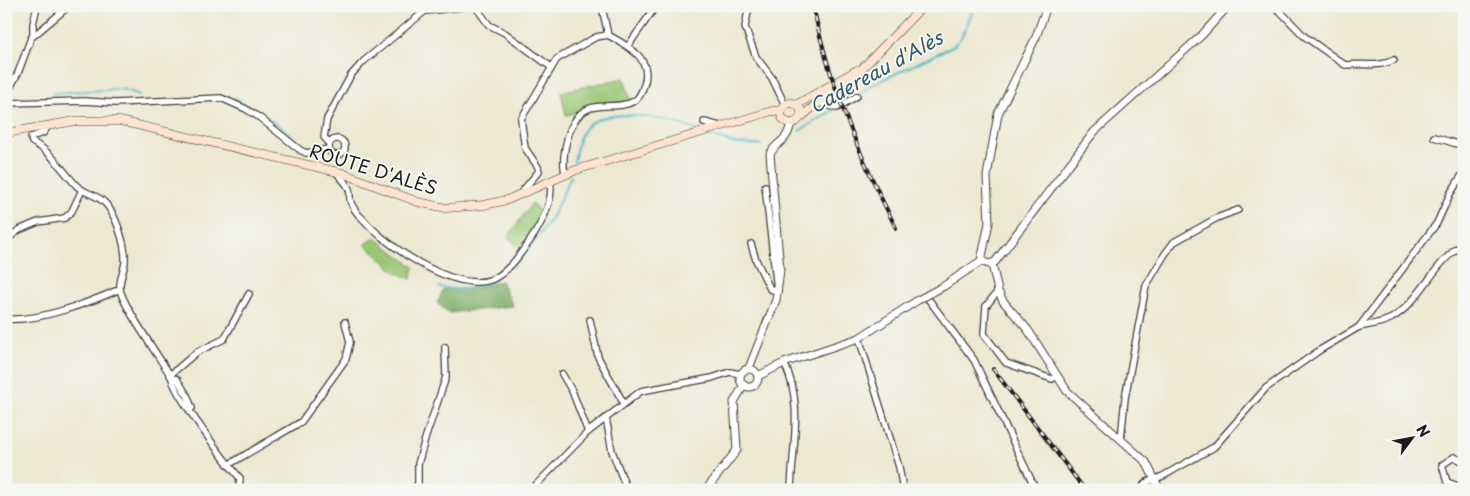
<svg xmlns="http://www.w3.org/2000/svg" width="1470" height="496" font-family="'Playpen Sans',sans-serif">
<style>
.green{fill:#9ac774;stroke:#5b7248}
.forest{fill:#7bac66;stroke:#4c6441}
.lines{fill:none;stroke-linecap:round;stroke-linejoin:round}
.stream{stroke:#4db9c8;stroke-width:2}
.minor-casing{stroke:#3b3b37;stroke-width:8}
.tertiary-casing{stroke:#3b3b37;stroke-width:9}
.secondary-casing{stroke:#3b3b37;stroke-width:9}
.minor{stroke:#fff;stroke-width:5.5}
.tertiary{stroke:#fff;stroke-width:7}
.secondary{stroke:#fde4d1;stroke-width:8}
.rail-casing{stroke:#1c1c1c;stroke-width:4}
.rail{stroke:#f6f6f2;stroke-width:2;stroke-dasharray:5.5;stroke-linecap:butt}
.tertiary-bridge-casing{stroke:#3b3b37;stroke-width:9;stroke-linecap:butt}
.tertiary-bridge{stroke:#fff;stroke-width:7}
.labels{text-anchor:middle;stroke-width:4;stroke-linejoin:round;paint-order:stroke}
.street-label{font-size:18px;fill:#1c1c1c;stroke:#f6f6f2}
.water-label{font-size:19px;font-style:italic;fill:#305b61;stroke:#f6f6f2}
</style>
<rect width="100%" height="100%" fill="#f6f6f2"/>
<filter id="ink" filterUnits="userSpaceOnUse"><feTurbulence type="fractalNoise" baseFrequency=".02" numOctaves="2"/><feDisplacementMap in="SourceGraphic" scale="10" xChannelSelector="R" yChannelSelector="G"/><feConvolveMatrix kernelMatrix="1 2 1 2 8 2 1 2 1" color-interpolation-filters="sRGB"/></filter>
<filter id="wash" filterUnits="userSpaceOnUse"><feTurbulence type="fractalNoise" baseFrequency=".0096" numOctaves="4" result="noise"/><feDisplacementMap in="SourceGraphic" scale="20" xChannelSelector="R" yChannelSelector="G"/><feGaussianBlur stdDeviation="1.12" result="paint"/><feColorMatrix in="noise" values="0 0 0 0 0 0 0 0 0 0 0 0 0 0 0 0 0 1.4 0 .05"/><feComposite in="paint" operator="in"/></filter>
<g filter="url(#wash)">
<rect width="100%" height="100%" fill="#ece8d1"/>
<!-- green -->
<g class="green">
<polygon points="624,78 631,102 588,109 566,115 561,92"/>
<polygon points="532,203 543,215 531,238 520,249 508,237"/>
<polygon points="375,238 414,267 411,279 396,272 365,244"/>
</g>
<!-- forest -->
<polygon class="forest" points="501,281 513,306 449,313 437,303 444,289 475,288"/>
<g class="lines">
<!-- stream -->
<g class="stream">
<polyline points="52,93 122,89 139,95"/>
<polyline points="858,95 872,85 953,46 961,38 975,6"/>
<polyline points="234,98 280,126 303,148"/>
<polyline points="799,131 835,109"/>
<polyline points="705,134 736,144 761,145"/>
<path d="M574 162C576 151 578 137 585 128 606 104 669 119 696 130"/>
<polyline points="513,267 531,247 552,217 571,176"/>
<polyline points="439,287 463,290 492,281"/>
</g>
</g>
</g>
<g filter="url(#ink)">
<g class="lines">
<defs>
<g id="minor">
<polyline points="475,6 489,25 505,33 551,67"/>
<polyline points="749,6 745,27 756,57 772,78 785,105"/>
<path d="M1270 6 1280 11 1304 36 1345 65C1363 63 1378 68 1394 60"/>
<polyline points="33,35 33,24 37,6"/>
<polyline points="628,46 656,6"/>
<polyline points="6,95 18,73 31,38 69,6"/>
<polyline points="6,103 85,101 115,103 221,98 246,109 260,118 300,150 306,153 329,149"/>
<polyline points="818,103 837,108 857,96"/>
<polyline points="704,122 720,126"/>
<path d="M49 125 43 133 31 137 32 142C52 152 60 168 75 184 82 193 96 194 104 202 116 213 126 246 125 262 124 271 119 280 120 289 122 305 162 361 172 378 172 391 228 465 240 478L239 490"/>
<polyline points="1434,137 1464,146"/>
<circle cx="337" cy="147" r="8"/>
<polyline points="329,143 324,137 327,119 351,75 364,61 425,11 471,6"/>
<path d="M335 171C339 176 346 182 349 189 350 192 350 197 350 200 352 207 358 215 363 219 386 246 456 294 493 279 504 274 516 260 523 250 536 234 555 203 550 181"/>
<path d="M565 174C561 156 568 117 588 109 602 103 621 109 634 101 640 98 642 91 644 85 653 58 628 46 608 35"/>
<polyline points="765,186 777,289"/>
<polyline points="520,194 539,171 538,167 525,148 521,119 557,59 596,37 608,35 603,12 606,6"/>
<polyline points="6,240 19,230 38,222 65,218 72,211 82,190"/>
<polyline points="751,244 756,260 770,289 778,291"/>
<polyline points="998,291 986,306 984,334 1006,363 1052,379 1057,376"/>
<polyline points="926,296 974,360 1036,490"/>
<path d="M6 319C38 322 91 302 120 289"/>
<polyline points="590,320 598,357 624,404"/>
<path d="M1359 327C1369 325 1383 323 1392 318 1422 300 1434 261 1464 244"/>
<polyline points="859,338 899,467 903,490"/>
<path d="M784 363C804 402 792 448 791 490"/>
<polyline points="562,374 572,391 588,432"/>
<polyline points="170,375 197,352 224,339 249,294"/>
<polyline points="172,378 177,379 187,395 192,408"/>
<polyline points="606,418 612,451 627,490"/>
<polyline points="1121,439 1125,398 1146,286 1165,254 1174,242 1217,218 1238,210"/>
<polyline points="1464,462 1454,457 1442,465 1447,482 1464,488"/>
<polyline points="228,465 301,422 346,359 350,342 345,322"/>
<polyline points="413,490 418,484 418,464 426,436 446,377 445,347"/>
<polyline points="531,490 588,432 641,391 712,378 730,372 741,374"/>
<polyline points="1141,490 1145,483 1163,476 1214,447 1266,388 1320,350 1359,327 1437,223 1450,194 1464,172"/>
</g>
<g id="tertiary">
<polyline points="981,261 989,264 995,262 1094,132 1202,35 1228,6"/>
<polyline points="981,261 989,223 987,176 998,114 1036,37 1047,6"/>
<polyline points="992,264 998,291 1003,301 1028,330 1067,391 1146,462 1160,490"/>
<polyline points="944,286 981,261"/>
<path d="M749 368 776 300 780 270 770 154C778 139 786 145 791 123"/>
<circle cx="749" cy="378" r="9"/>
<polyline points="758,376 784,363 859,338 918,300"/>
<polyline points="706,490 737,450 734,402 744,385"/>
</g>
<g id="secondary">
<circle cx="791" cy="113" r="10"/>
<polyline points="796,105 857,70"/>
<polyline points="799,119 826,96 849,82 923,6"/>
<polyline points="6,133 75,121 120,121 342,173 418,202 446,208 484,205 507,200 576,170 772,111 781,111"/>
</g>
</defs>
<!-- minor casing -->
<use href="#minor" class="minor-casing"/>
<!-- tertiary casing -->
<use href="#tertiary" class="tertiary-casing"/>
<!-- secondary casing -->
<use href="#secondary" class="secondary-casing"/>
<!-- minor -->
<use href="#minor" class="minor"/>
<!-- tertiary -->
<use href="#tertiary" class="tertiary"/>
<!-- secondary -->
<use href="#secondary" class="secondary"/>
<defs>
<g id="rail">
<path d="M813 6C829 84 860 157 896 228"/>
<polyline points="993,369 1085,490"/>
</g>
</defs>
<!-- rail casing -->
<use href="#rail" class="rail-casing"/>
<!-- rail -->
<use href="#rail" class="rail"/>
<defs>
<polyline id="tertiary-bridge" points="918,300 944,286"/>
</defs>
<!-- tertiary-bridge casing -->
<use href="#tertiary-bridge" class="tertiary-bridge-casing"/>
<!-- tertiary-bridge -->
<use href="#tertiary-bridge" class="tertiary-bridge"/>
</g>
</g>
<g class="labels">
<!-- street labels -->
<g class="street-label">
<text transform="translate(373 170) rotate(17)" y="6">ROUTE D'ALÈS</text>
</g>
<!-- water labels -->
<g class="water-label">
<text transform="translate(876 72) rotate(-29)" y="7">Cadereau d'Alès</text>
</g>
</g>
<!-- margin -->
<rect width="1470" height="496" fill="none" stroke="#f6f6f2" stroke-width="25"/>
<!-- north arrow -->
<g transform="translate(1412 438) rotate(58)" stroke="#f6f6f2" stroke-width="4" paint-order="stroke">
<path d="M0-4L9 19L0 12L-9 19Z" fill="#1c1c1c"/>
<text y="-8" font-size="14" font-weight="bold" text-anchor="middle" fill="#1c1c1c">N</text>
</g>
</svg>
